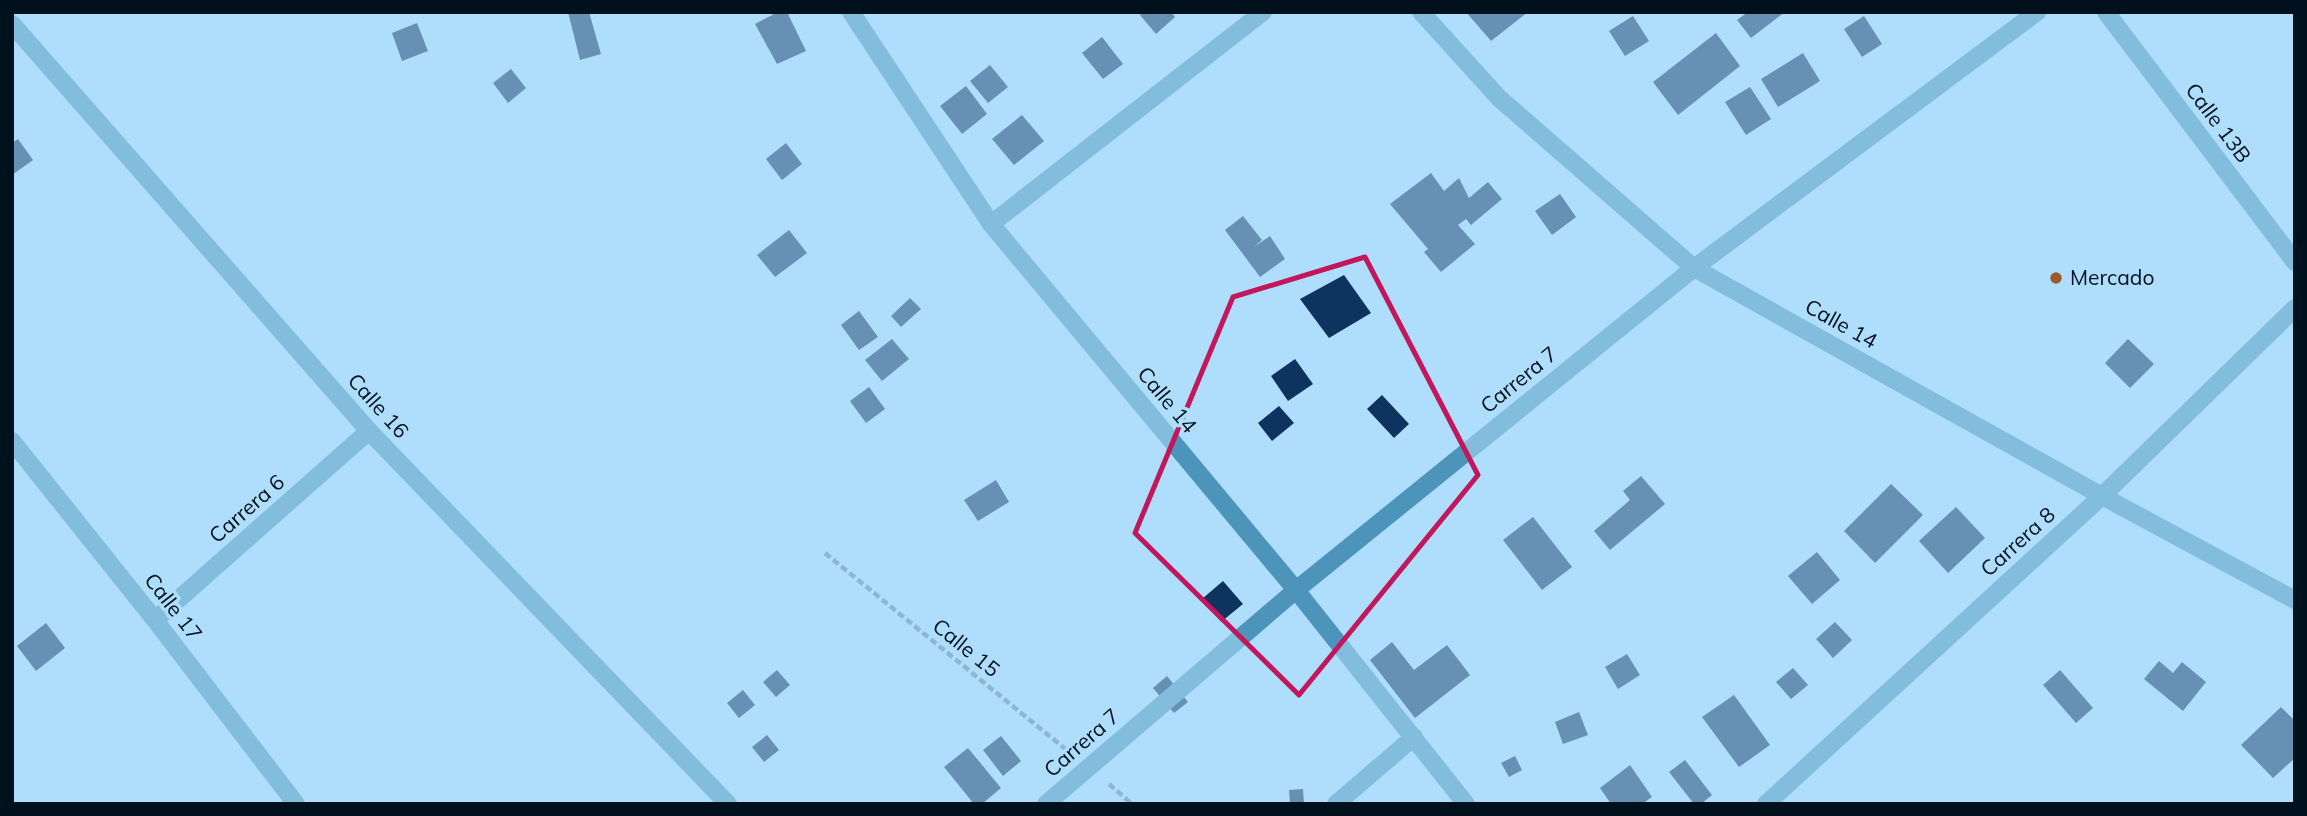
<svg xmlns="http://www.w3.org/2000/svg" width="2307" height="816" font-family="Mulish,sans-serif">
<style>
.building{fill:#0e335e}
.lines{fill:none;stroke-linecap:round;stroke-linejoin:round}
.path{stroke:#64879d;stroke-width:4.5;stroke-dasharray:7 3.5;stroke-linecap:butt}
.street{stroke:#4d94bb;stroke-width:18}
.marked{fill:none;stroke:#c2185b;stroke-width:5;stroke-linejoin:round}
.poi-dot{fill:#9c5a28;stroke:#aedefb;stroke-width:2.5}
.labels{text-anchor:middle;stroke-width:7;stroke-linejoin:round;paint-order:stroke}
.street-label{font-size:21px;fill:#00111e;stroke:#aedefb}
.poi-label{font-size:21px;fill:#00111e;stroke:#aedefb;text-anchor:start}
</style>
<rect width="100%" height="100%" fill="#aedefb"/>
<!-- building -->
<g class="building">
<polygon points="568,12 589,12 601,54 580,60"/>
<polygon points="778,12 787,12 806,51 777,64 755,24"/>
<polygon points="1143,12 1171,12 1175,17 1156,34 1140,15"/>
<polygon points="1466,12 1528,12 1491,41"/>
<polygon points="1748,12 1785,12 1751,38 1737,20"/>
<polygon points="1633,16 1649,41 1625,56 1609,31"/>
<polygon points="1864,16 1882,44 1862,57 1844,29"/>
<polygon points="417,23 428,51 402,61 392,33"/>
<polygon points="1716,33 1740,66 1678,115 1653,82"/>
<polygon points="1102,37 1123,64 1103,79 1082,53"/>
<polygon points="1803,53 1820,81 1778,107 1761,79"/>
<polygon points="990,65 1008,87 988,103 970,81"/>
<polygon points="511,69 526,88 508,103 493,83"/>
<polygon points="966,86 987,114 962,134 940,106"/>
<polygon points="1750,87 1771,119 1746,135 1725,102"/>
<polygon points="1022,115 1044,141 1014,165 992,139"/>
<polygon points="18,139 33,160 12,175 12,143"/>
<polygon points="786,143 802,164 782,180 766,159"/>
<polygon points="1431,173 1444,191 1459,178 1469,198 1488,182 1502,199 1471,225 1466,219 1458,225 1475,244 1441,272 1424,252 1428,249 1390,204"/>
<polygon points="1560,194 1576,217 1552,235 1535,211"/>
<polygon points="1243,216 1262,240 1254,247 1270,236 1285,259 1260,277 1225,230"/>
<polygon points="789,230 807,253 775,277 757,255"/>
<polygon points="1344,275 1371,313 1329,338 1300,299"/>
<polygon points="910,298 921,309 901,327 891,316"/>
<polygon points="859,311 878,337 859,350 841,325"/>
<polygon points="892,339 909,359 882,381 865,360"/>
<polygon points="2128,339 2154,364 2130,388 2105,363"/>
<polygon points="1295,359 1313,384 1288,401 1271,376"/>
<polygon points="869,387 885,409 866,423 850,401"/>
<polygon points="1382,395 1409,424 1394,438 1367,409"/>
<polygon points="1279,406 1294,423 1272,441 1258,423"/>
<polygon points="1641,476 1665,504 1610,550 1594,531 1630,500 1623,491"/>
<polygon points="996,480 1009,502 978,521 964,500"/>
<polygon points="1891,484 1923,515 1875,563 1844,531"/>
<polygon points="1956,507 1985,538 1948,573 1919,541"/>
<polygon points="1533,517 1572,567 1542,590 1503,540"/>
<polygon points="1817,552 1840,580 1812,604 1788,576"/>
<polygon points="1223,581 1243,604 1221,622 1202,599"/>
<polygon points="1835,622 1852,640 1833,658 1816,639"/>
<polygon points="46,623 65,648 36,671 17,646"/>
<polygon points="1392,642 1414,670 1447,645 1470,675 1415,718 1370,660"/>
<polygon points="1627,654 1640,675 1618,689 1605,667"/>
<polygon points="2159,661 2173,673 2182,662 2206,682 2183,711 2144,679"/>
<polygon points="1793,668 1808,685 1791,699 1776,682"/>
<polygon points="777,670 790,685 776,697 763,682"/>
<polygon points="2060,670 2093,708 2076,723 2043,685"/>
<polygon points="1167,676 1188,702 1174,713 1153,688"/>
<polygon points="743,690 755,705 739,718 727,703"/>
<polygon points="1734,695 1770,745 1739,767 1702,717"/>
<polygon points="2281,707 2295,721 2295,758 2273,778 2241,745"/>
<polygon points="1579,712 1588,735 1563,744 1555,722"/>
<polygon points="767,735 779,750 764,762 752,747"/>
<polygon points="1001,736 1021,761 1003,776 983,750"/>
<polygon points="968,748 1001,788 982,804 974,804 944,767"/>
<polygon points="1515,756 1522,770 1509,777 1501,763"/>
<polygon points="1685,760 1712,795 1701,804 1694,804 1669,772"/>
<polygon points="1630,765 1652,797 1642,804 1611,804 1600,788"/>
<polygon points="1303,789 1304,804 1290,804 1289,790"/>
</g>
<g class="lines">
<!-- path -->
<g class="path">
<polyline points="825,553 1069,752"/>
<polyline points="1109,784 1132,804"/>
</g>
<!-- street -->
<g class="street">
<polyline points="851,12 991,224 1296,590 1466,804"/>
<polyline points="1421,12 1499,98 1694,268 2102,496 2295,600"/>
<polyline points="2106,12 2295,262"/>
<polyline points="12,24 369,431 728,804"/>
<polyline points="991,224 1263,12"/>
<polyline points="12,441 155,620 296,804"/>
<polyline points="155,620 369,431"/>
<polyline points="1046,804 1296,590 1694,268 2037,12"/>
<polyline points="1336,804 1414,737"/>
<polyline points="1766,804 2102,496 2295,308"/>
</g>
</g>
<!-- marked area -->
<path d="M0 0H2307V816H0ZM1365 257 1478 475 1299 695 1135 533 1233 297Z" fill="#aedefb" fill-opacity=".55" fill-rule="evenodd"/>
<path class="marked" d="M1365 257 1478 475 1299 695 1135 533 1233 297Z"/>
<!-- markers -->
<circle class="poi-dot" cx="2056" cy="278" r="7"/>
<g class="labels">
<!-- street labels -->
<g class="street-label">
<text transform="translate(2218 123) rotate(53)" y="7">Calle 13B</text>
<text transform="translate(1841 324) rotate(29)" y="7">Calle 14</text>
<text transform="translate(1519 380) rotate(-39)" y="7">Carrera 7</text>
<text transform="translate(1167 400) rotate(50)" y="7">Calle 14</text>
<text transform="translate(378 406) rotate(48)" y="7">Calle 16</text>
<text transform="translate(247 509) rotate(-41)" y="7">Carrera 6</text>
<text transform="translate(2018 542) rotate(-42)" y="7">Carrera 8</text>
<text transform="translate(173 607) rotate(52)" y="7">Calle 17</text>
<text transform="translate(966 648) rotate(39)" y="7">Calle 15</text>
<text transform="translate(1082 743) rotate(-41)" y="7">Carrera 7</text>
</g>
<!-- poi labels -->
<g class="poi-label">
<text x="2070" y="285">Mercado</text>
</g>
</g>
<!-- border -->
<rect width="2307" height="816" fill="none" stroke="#00111e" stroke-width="28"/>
</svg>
